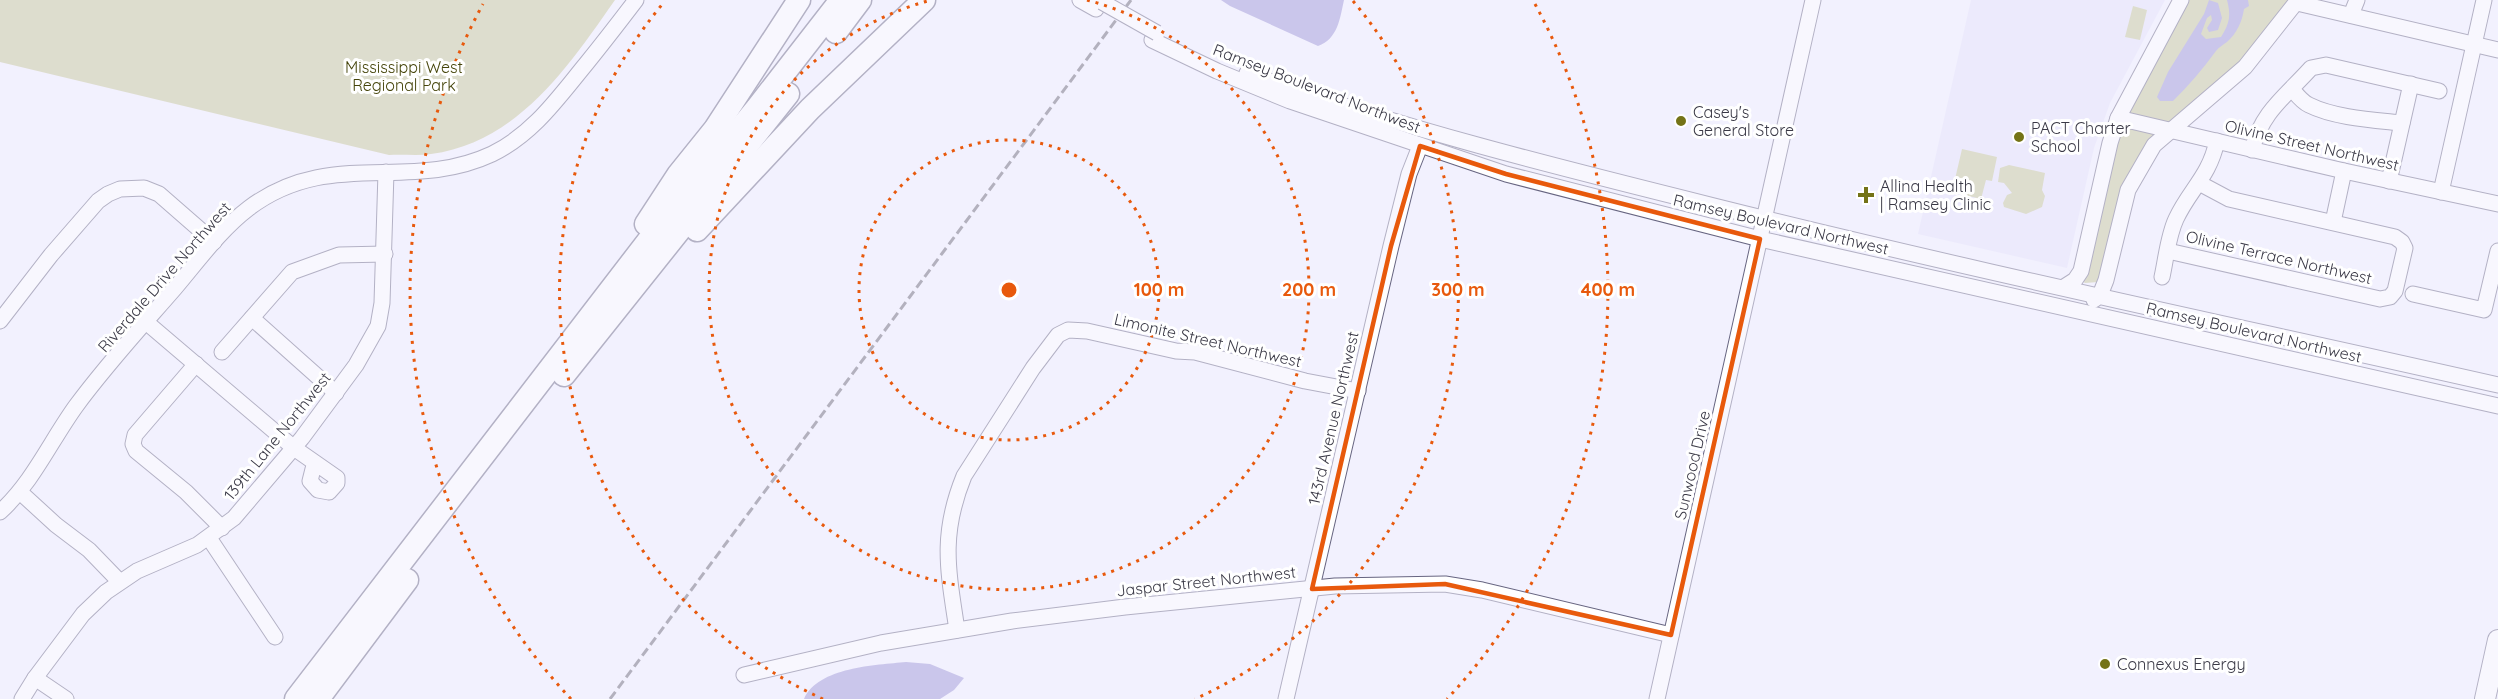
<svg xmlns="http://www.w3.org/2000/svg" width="2498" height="699" font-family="Quicksand,sans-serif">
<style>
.built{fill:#e4e3fb}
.green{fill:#c4c595}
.water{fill:#9993d5}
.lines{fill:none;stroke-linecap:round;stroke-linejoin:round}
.minor-casing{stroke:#676581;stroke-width:17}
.major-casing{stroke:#676581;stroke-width:22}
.highway-casing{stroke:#676581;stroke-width:25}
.minor{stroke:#fff;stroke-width:15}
.major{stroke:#fff;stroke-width:20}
.highway{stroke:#fff;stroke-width:22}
.rail{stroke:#666572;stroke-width:3;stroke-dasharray:9 4.5;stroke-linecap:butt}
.minor-bridge-casing{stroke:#676581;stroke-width:17;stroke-linecap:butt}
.minor-bridge{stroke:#fff;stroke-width:15}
.marked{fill:none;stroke:#e8590c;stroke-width:4.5;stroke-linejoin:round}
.ring{fill:none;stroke:#e8590c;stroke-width:3;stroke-dasharray:3 6}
.poi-dot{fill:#747317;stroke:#fff;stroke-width:2}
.labels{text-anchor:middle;stroke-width:6;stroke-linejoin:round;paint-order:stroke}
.park-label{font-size:16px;fill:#46450b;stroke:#fff}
.street-label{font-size:16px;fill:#3a3946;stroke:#fff}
.poi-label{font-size:16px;fill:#3a3946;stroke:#fff;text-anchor:start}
.centre{fill:#e8590c;stroke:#fff;stroke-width:3}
.ring-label{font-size:18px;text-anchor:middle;font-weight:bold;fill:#e8590c;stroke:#fff;stroke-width:6;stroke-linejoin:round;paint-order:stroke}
</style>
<rect width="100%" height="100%" fill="#f2f1fe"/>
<!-- built -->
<polygon class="built" points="1971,0 2165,0 2110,103 2094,148 2067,268 1918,234"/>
<!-- green -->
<g class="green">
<path d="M0 0H615C568 67 518 142 431 154 417 156 403 154 389 155L0 62Z"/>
<polygon points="2186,0 2293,0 2238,67 2153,142 2103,274 2098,282 2085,283 2081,280 2113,153 2132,99"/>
<polygon points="2133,6 2147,10 2140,40 2125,37"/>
<polygon points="1962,149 1997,157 1992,181 1986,180 1981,199 1952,192"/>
<polygon points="2009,165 2045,173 2042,190 2045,196 2042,207 2026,214 2004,207 2003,203 2007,195 2012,193 2004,183 1998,182 2000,168"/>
</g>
<!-- water -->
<g class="water">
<path d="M1221 0H1344C1340 18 1338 39 1318 46L1230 6Z"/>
<path d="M2209 0 2218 3 2222 18 2218 30 2209 32 2207 28 2212 20 2211 15 2207 18 2201 34 2206 39 2221 37C2230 23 2231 15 2227 0H2248L2249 6 2244 9C2242 22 2237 33 2227 42 2223 45 2219 47 2216 51 2203 69 2188 86 2173 101H2160L2157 97 2168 72 2204 14Z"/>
<path d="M906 662 930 664 964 678 954 690 940 699H804C818 667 876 665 906 662Z"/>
</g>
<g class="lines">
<defs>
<g id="minor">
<polyline points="1080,0 1096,9"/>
<polyline points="2297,3 2498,50"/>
<polyline points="2351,15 2357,0"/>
<polyline points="1152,40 1217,71 1290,101 1506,174 1760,239 2498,406"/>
<path d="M1247 73C1400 128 1557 167 1714 206 1974 271 2237 326 2498 385"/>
<path d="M2292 89C2297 95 2302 102 2309 105 2335 118 2374 120 2402 123"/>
<polyline points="2118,118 2344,171 2498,204"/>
<path d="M2252 150C2262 111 2286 96 2311 68L2326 65 2439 91"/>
<polyline points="2389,181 2411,84"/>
<polyline points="2441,192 2484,0"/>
<polyline points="2333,222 2344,171"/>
<polyline points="2168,251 2380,299 2390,297 2395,291 2405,248 2402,242 2395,237 2229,199 2199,183"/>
<path d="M2162 277C2166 259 2168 236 2176 219 2190 189 2209 177 2217 141"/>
<polyline points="2064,287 2075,280 2081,271 2110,143 2118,118 2181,0"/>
<polyline points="2413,294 2484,310 2498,251"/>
<polyline points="2094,300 2100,295 2106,280 2128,190 2154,145 2245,67 2298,0"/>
<polyline points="252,318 336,393"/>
<polyline points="0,321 51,255 98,201 108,194 120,189 144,188 159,194 214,242"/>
<polyline points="146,322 294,448 337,478 337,483 329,492 318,490 310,481 313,469 317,464"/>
<polyline points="222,352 292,272 339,255 385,254"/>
<polyline points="196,364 135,435 133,444 136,451 186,492 222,528"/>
<polyline points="20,492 56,525 89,550 119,581"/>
<path d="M0 512C33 482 50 442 76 406 106 365 142 326 175 288 198 261 220 230 249 208 330 147 409 193 492 154 533 134 558 98 586 64 603 43 620 21 636 0"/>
<polyline points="209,538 275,637"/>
<path d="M957 630C948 570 940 535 964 476L1033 368 1058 335 1068 330 1087 331 1176 351 1195 352 1305 381 1358 391"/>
<polyline points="744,675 881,643 1012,621 1125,607 1335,586 1445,584 1482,590 1671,635"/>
<polyline points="35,678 66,699"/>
<polyline points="22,699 35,678 83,614 106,592 137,571 197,545 234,518 302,438 356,365 378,326 382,303 386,172"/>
<polyline points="1286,699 1391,246 1409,174 1420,146"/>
<polyline points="1657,699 1813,0"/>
</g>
<polyline id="major" points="2485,699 2498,640"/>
<g id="highway">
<polyline points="836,32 860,0"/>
<polyline points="646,224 678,175 715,129 799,0"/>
<polyline points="697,230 810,109 924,0"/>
<polyline points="564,375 788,94"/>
<polyline points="296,699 652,236 757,108 841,0"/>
<polyline points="318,699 407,580"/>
</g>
</defs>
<!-- minor casing -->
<use href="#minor" class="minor-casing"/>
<!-- major casing -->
<use href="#major" class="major-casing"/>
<!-- highway casing -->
<use href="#highway" class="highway-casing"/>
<!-- minor -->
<use href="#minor" class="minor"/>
<!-- major -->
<use href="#major" class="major"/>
<!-- highway -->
<use href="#highway" class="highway"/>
<!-- rail -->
<polyline class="rail" points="610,699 1131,0"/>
<defs>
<polyline id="minor-bridge" points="1102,2 1157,33"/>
</defs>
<!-- minor-bridge casing -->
<use href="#minor-bridge" class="minor-bridge-casing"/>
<!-- minor-bridge -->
<use href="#minor-bridge" class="minor-bridge"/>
</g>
<!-- marked area -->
<path d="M0 0H2498V699H0ZM1420 146 1506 174 1760 239 1671 635 1445 584 1312 589 1391 246Z" fill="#f2f1fe" fill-opacity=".55" fill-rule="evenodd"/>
<path class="marked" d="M1420 146 1506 174 1760 239 1671 635 1445 584 1312 589 1391 246Z"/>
<!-- distance rings -->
<g class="ring">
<circle cx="1009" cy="290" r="150"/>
<path d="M1087 0A300 300 0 1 1 931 0"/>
<path d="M823 699A449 449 0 0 1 665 1M1353 1A449 449 0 0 1 1195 699"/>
<path d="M571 699A599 599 0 0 1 483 4M1535 4A599 599 0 0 1 1447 699"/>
</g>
<!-- markers -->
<g class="poi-dot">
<circle cx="1681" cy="121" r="6"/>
<circle cx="2019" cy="137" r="6"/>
<path d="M1863 186h6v6h6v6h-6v6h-6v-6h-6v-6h6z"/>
<circle cx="2105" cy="664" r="6"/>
</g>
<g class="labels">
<!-- park labels -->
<g class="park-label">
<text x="404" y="73">Mississippi West<tspan x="404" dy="18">Regional Park</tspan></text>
</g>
<!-- street labels -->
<g class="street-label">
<text transform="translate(1317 88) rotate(21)" y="6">Ramsey Boulevard Northwest</text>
<text transform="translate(2312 145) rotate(13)" y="6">Olivine Street Northwest</text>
<text transform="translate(1781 224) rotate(13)" y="6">Ramsey Boulevard Northwest</text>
<text transform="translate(2279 257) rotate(13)" y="6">Olivine Terrace Northwest</text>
<text transform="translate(164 277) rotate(-49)" y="6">Riverdale Drive Northwest</text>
<text transform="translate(2254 332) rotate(13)" y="6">Ramsey Boulevard Northwest</text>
<text transform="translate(1208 340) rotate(13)" y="6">Limonite Street Northwest</text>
<text transform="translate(1333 418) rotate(-77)" y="6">143rd Avenue Northwest</text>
<text transform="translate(277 436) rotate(-51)" y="6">139th Lane Northwest</text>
<text transform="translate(1692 465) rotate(-77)" y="6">Sunwood Drive</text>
<text transform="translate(1206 581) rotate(-6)" y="6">Jaspar Street Northwest</text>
</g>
<!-- poi labels -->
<g class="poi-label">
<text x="1693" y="118">Casey's<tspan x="1693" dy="18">General Store</tspan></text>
<text x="2031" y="134">PACT Charter<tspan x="2031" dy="18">School</tspan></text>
<text x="1880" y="192">Allina Health<tspan x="1880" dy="18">| Ramsey Clinic</tspan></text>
<text x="2117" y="670">Connexus Energy</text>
</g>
</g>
<circle cx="1009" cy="290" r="9" class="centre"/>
<g class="ring-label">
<text x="1159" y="296">100 m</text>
<text x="1309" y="296">200 m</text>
<text x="1458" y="296">300 m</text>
<text x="1608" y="296">400 m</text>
</g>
</svg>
